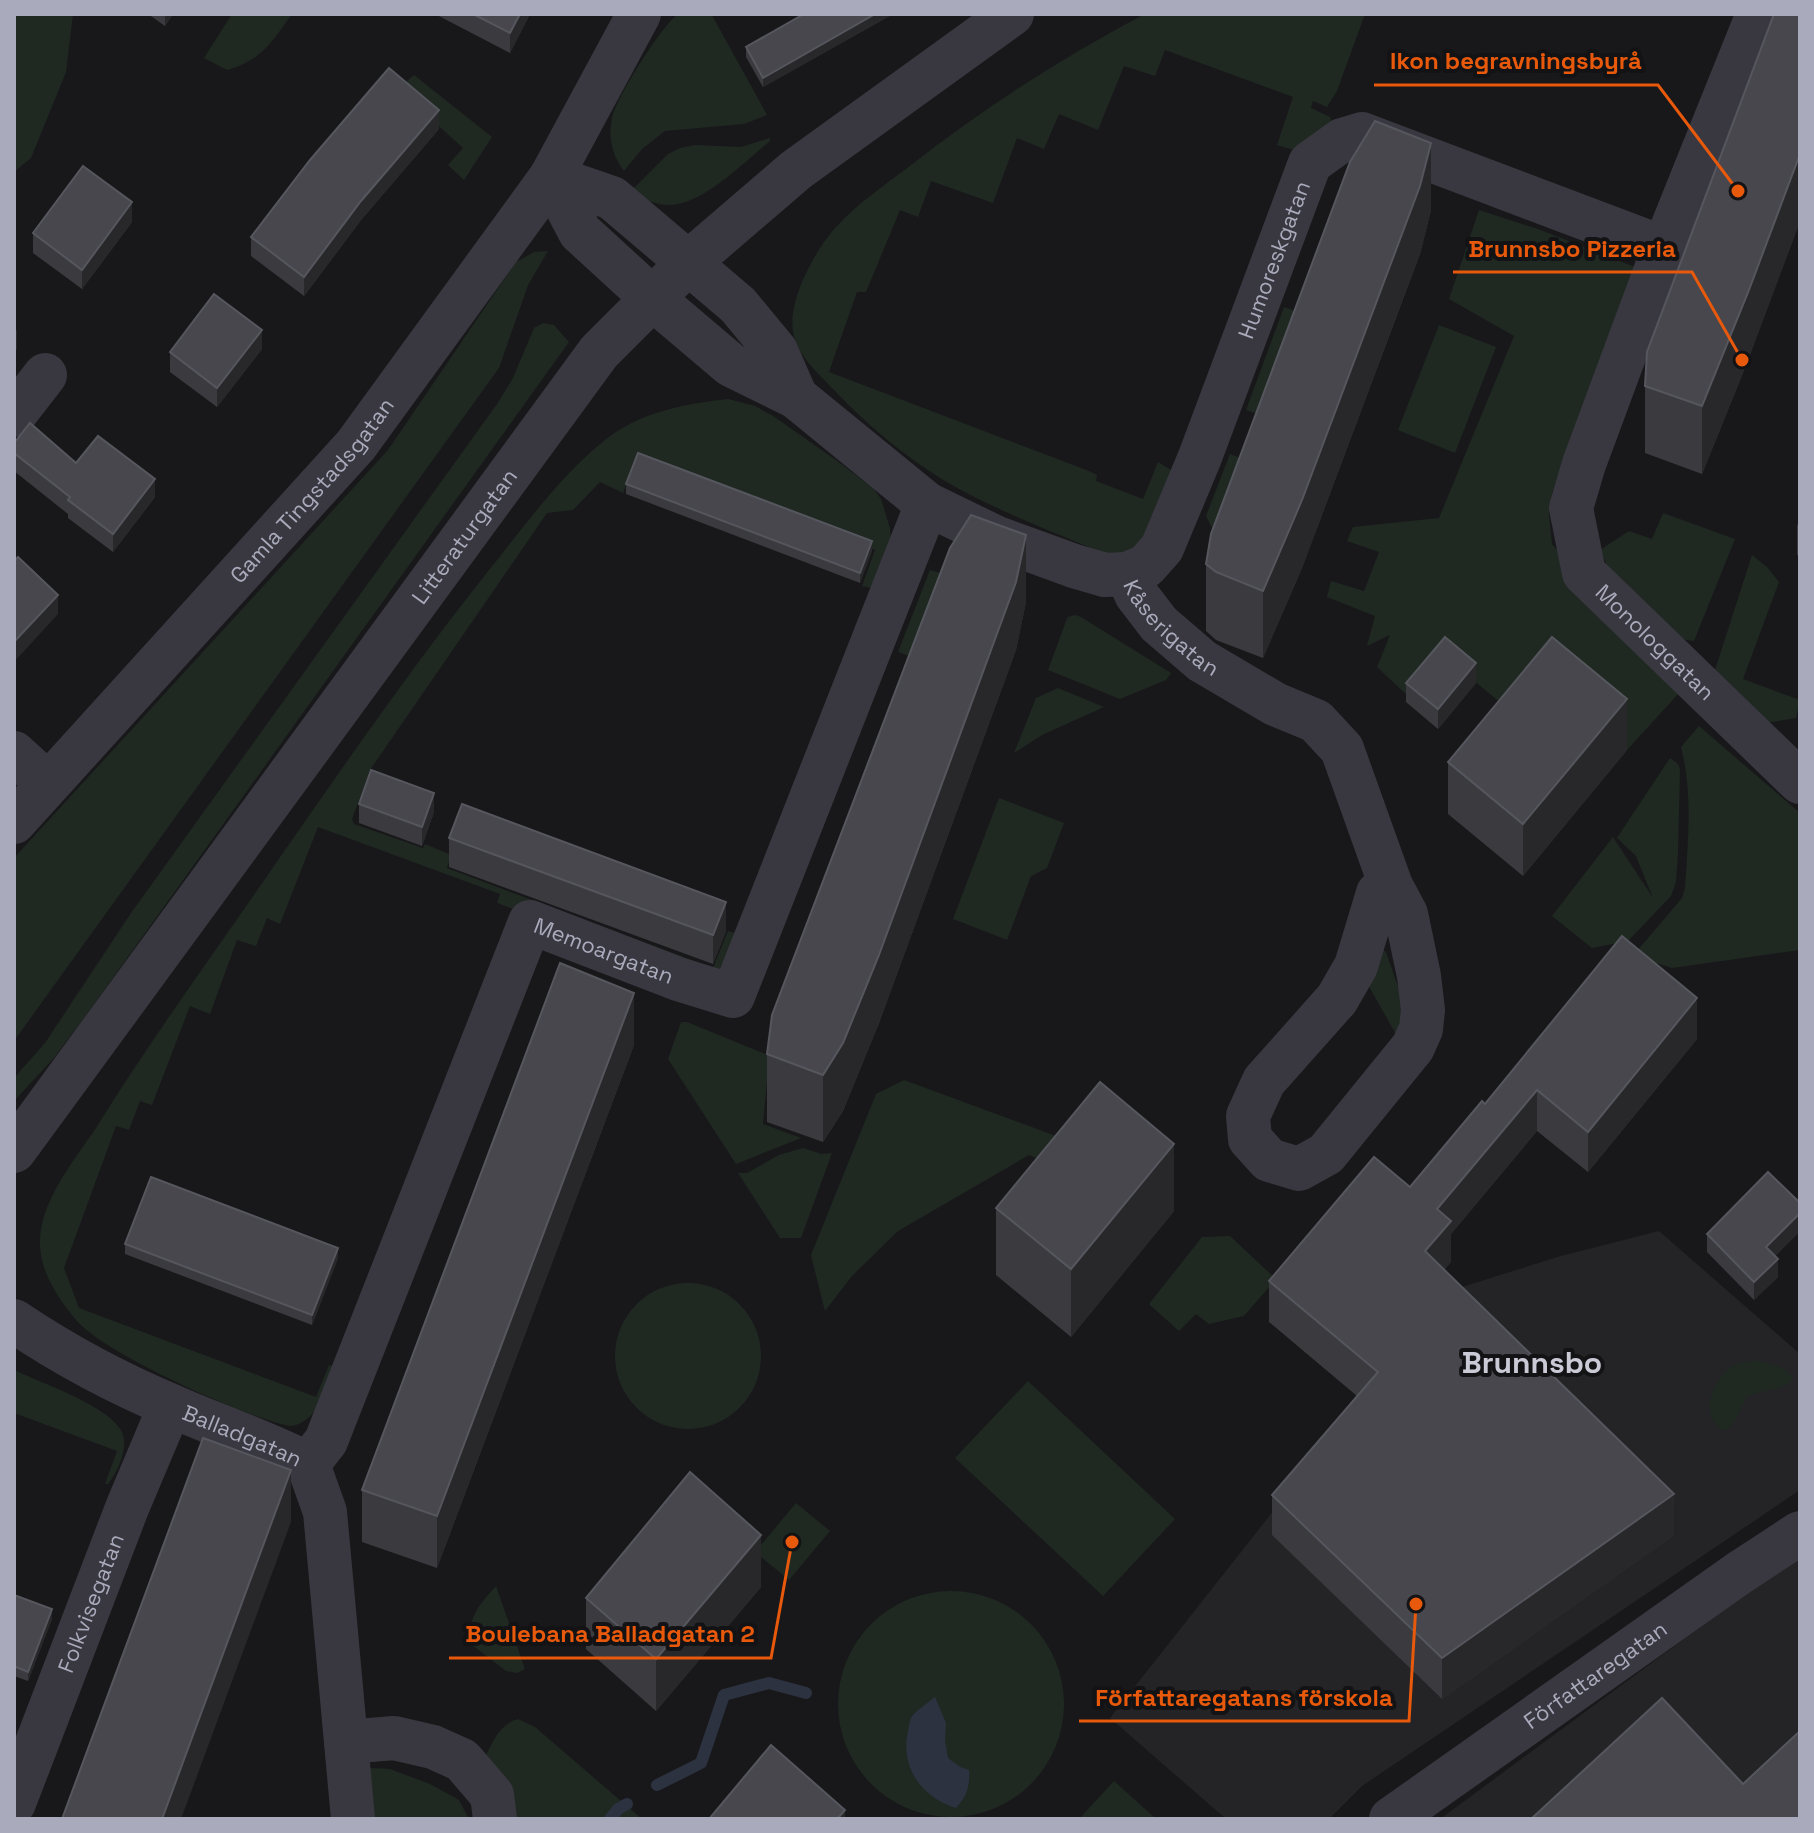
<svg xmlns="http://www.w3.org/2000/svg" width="1814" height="1833" font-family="'Space Grotesk',sans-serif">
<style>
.built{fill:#242427}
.green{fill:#1f2922}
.water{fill:#2c3240}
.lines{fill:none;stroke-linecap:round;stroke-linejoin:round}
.stream{stroke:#2c3240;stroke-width:12}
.minor{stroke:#393840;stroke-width:44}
.wall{fill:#3b3b3f}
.shaded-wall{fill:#28282b}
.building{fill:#47474d;stroke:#56575e;stroke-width:2}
.labels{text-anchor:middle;stroke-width:8;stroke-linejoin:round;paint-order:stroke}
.street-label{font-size:22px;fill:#a9aabb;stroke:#131315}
.district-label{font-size:30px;font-weight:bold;fill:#cacad7;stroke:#131315}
.leader{fill:none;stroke:#e8590c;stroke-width:3}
.callout-dot{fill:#e8590c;stroke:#131315;stroke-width:3}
.callout-label{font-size:24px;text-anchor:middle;font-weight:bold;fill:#e8590c;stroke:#131315;stroke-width:8;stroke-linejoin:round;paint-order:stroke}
</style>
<rect width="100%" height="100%" fill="#18181a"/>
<!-- built -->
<g class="built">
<polygon points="1659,1231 1800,1354 1800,1490 1362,1786 1329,1819 1226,1819 1110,1718 1446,1292 1561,1256"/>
<polygon points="1800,1554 1800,1819 1440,1819 1703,1625"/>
</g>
<!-- green -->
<g class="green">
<polygon points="14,14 73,14 66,72 31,158 14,172"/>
<path d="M232 14H292C272 42 262 60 227 70L204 58Z"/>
<path d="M678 14H709L713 17 767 115 744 124 665 131 642 149 624 171C612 155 608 138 612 118 616 98 662 25 678 14Z"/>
<path d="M1145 14H1365L1337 91 1327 107 1313 101 1311 108 1330 117 1332 123 1300 152 1277 145 1293 97 1165 50 1155 76 1124 66 1098 130 1059 114 1044 149 1017 138 993 203 931 181 918 217 900 210 866 292H857L829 372 1089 471 1097 475 1096 481 1143 499 1158 462 1171 470 1172 475 1140 544 1118 556 1100 552C1048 529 994 510 945 481 904 456 866 424 833 389 819 374 799 357 794 336 785 304 815 250 836 227 858 203 886 184 911 165 984 108 1063 57 1145 14Z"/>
<polygon points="414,75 492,137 464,180 448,165 463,148 398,89"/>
<path d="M770 138V141C744 162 705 203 671 205 657 206 642 198 629 193L668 154 680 148 696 145 741 147Z"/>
<polygon points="1479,210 1538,229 1635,267 1552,493 1549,514 1552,544 1680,692 1627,750 1552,689 1524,722 1445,657 1410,698 1377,667 1390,635 1367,646 1375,616 1327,597 1331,581 1364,591 1379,552 1347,541 1353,527 1439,518 1514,336 1449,299"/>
<polygon points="548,251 528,285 499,368 14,1041 14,858 388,450 516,262 534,252"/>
<polygon points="1284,307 1311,317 1273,419 1246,410"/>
<polygon points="543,323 554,325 569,342 87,1014 53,1059 14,1101 14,1078 45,1043 131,913 497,404 513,378 534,328"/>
<polygon points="1439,325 1496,347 1455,453 1398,430"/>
<path d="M728 399 755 406 773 416 836 460 874 489 881 499 890 528 891 543 871 588 862 586 875 550 636 460 623 493 600 482 573 510 547 513 370 770 352 819 354 824 423 848 425 844 451 855 447 868 713 968 728 931 738 934 727 967 700 979 497 903 500 894 318 827 280 924 267 918 256 946 237 940 210 1014 190 1006 152 1105 140 1101 129 1130 116 1126 64 1268 79 1308 316 1397 329 1365 335 1367C325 1390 318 1422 291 1426 248 1419 104 1353 77 1321 59 1300 40 1272 40 1244 39 1202 74 1161 96 1128 137 1062 181 999 226 935 312 812 396 687 489 570 525 525 561 475 605 440 640 412 684 404 728 399Z"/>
<polygon points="1230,454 1255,463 1224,552 1206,516"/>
<polygon points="1663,513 1735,539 1694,641 1680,639 1610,572 1600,550 1629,531 1652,539"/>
<polygon points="1752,555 1767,567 1779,582 1743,679 1800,700 1796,718 1766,723 1714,673"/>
<polygon points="930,570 967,581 928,663 898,652"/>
<polygon points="1075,615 1081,617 1171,673 1166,680 1120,699 1048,670 1066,621 1068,617"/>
<polygon points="1058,688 1104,707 1042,735 1014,753 1036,698"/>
<path d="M1699 726 1800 813V950L1672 968 1637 957V951L1682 898 1685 888C1688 840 1693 794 1681 747Z"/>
<polygon points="1670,758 1678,764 1680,770 1678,852 1676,882 1671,896 1628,941 1592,948 1552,916 1613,837 1653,898 1636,856 1617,838"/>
<polygon points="999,798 1064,823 1047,868 1031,876 1007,940 953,919"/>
<polygon points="1382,949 1386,952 1406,1010 1397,1036 1367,983"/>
<polygon points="681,1022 687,1022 775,1058 767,1081 763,1124 801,1138 736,1164 668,1059"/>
<polygon points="904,1080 1059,1137 1048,1143 1046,1152 1036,1158 1029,1155 898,1231 852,1276 825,1311 811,1255 876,1094"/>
<polygon points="803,1148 822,1154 832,1153 801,1238 780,1238 738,1173 747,1173 779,1155"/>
<polygon points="1230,1236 1276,1279 1244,1316 1209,1324 1196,1314 1179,1331 1149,1304 1202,1237"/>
<circle cx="688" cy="1356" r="73"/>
<path d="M1760 1361 1781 1367 1792 1376V1381C1781 1391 1761 1389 1747 1397L1733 1425 1724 1431C1719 1427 1713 1423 1711 1417 1705 1401 1719 1372 1734 1365 1742 1361 1751 1361 1760 1361Z"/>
<path d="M14 1370C41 1383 108 1405 122 1432 129 1447 118 1472 108 1484H105L117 1451 14 1413Z"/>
<polygon points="1028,1381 1175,1519 1103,1596 955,1458"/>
<polygon points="796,1503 830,1531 789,1580 755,1552"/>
<path d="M496 1586 525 1669 517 1673 506 1671 472 1645C466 1619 479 1605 496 1586Z"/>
<circle cx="951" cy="1704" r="113"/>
<path d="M518 1719 535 1727 642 1819H517L514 1806 486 1755C493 1741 501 1723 518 1719Z"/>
<polygon points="370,1768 390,1769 430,1784 459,1800 469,1819 372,1819"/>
<polygon points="1114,1781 1156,1819 1079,1819"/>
</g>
<!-- water -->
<path class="water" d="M935 1697 946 1723 945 1741 948 1758 960 1767 969 1770C970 1786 967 1796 956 1808 921 1797 900 1767 908 1731 909 1727 909 1722 911 1718 915 1711 928 1703 935 1697Z"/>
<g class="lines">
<!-- stream -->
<g class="stream">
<polyline points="657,1785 701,1763 724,1695 769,1683 806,1693"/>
<polyline points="610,1819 618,1809 627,1804"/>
</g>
<!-- minor -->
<g class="minor">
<path id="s1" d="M1758 14 1664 248 1584 464 1571 508 1584 573 1800 782"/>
<path id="s2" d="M551 177 580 232 652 298 731 365 796 397 927 504 997 538 1074 566 1105 575 1127 574 1136 594 1159 624 1202 661 1275 704 1316 721 1342 749 1391 886 1406 914 1419 976 1423 1010 1421 1029 1413 1047 1326 1154 1299 1169 1269 1160 1250 1139 1248 1116 1264 1081 1337 999 1356 966 1378 893 1391 886"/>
<polyline points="551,177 612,198 738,305 776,351 796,397"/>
<polyline points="14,415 45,375"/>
<path id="s3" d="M1127 574 1146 566 1162 548 1200 457 1310 163 1342 140 1362 134 1664 248"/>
<polyline points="14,753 47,783"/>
<path id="s4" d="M14 822 356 445 551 177 639 14"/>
<path id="s5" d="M14 1151 599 352 689 262 796 170 1012 14"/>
<path id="s6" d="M14 1321C63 1354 117 1383 172 1406 217 1426 264 1441 308 1464L325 1512 353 1819"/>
<path id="s7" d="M308 1464 326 1441 530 922 678 979 733 996 927 504"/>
<polyline points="346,1742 394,1738 433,1747 462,1760 492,1795 495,1819"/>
<path id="s8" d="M14 1803 127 1508 170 1406"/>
<path id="s9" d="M1391 1819 1739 1573 1800 1533"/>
</g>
</g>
<!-- wall -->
<g class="wall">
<polygon points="148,14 173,14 165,26"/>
<polygon points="435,14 530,14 510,53"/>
<polygon points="804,14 893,14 763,87 746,57 746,47"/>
<polygon points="439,129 361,220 304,296 251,256 251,237"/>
<polygon points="1431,210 1420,254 1302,568 1263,658 1216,640 1206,631 1206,564"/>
<polygon points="132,222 82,289 33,253 33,233"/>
<polygon points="262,349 217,407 170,372 170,352"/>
<polygon points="1749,358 1702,474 1645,453 1645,386"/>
<polygon points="14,443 76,463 155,497 113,552 68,518 68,514 14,471"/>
<polygon points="626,484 872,551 860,583 626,494"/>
<polygon points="1800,517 1800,556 1797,555 1797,526"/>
<polygon points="1026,602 1016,650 879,1023 843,1111 823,1142 767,1122 767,1054"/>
<polygon points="1406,683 1476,683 1438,729 1406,702"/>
<polygon points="1627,750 1523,876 1448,814 1448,762"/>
<polygon points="359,804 434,812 422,846 359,823"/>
<polygon points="449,838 726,931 713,964 449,867"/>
<polygon points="1697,1039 1588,1172 1537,1131 1451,1234 1451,1262 1444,1270 1674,1535 1442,1699 1272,1535 1272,1495 1357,1396 1269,1322 1269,1281 1410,1187 1485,1104"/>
<polygon points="634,1045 437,1568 362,1542 362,1490"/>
<polygon points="996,1208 1174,1211 1071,1337 996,1275"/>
<polygon points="1800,1231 1775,1256 1778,1277 1754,1300 1707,1252 1707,1234"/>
<polygon points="125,1244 338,1258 312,1325 125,1254"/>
<polygon points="761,1587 656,1711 586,1649 586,1598"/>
<polygon points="14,1595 52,1619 28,1681 14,1676"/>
</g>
<!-- shaded-wall -->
<g class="shaded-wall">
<polygon points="165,14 173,14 165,26"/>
<polygon points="520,14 530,14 510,53 510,33"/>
<polygon points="875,14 893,14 763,87 763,78"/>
<polygon points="439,110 439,129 361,220 304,296 304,277 361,201"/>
<polygon points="1431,143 1431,210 1420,254 1302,568 1263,658 1263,591"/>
<polygon points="1800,154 1800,222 1749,358 1702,474 1702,406"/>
<polygon points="132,202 132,222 82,289 82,270"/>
<polygon points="17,329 17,349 14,353 14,334"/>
<polygon points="262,330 262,349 217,407 217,388"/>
<polygon points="155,479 155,497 113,552 113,534"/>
<polygon points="1026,535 1026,602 1016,650 879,1023 843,1111 823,1142 823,1075"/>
<polygon points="872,541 872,551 860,583 860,573"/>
<polygon points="58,595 58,614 14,662 14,642"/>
<polygon points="1476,663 1476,683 1438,729 1438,709"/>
<polygon points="1627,699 1627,750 1523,876 1523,824"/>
<polygon points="434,793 434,812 422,846 422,827"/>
<polygon points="726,902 726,931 713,964 713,935"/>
<polygon points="634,993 634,1045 437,1568 437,1516"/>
<polygon points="1697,998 1697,1039 1588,1172 1588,1132"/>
<polygon points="1537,1090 1537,1131 1451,1234 1451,1262 1425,1292 1425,1251 1437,1209"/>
<polygon points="1174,1144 1174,1211 1071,1337 1071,1269"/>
<polygon points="1800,1213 1800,1231 1766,1265 1766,1247"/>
<polygon points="338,1248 338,1258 312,1325 312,1315"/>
<polygon points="1778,1259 1778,1277 1754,1300 1754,1282"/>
<polygon points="291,1470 291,1522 181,1819 162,1819"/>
<polygon points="1674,1494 1674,1535 1442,1699 1442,1658"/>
<polygon points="761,1535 761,1587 656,1711 656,1659"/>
<polygon points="52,1609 52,1619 28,1681 28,1672"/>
<polygon points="845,1810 845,1819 837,1819"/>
</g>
<!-- building -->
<g class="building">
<polygon points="473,14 520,14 510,33"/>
<polygon points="804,14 875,14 763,78 746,47"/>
<polygon points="1774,14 1800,14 1800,154 1749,290 1702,406 1645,386 1647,352"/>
<polygon points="389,68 439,110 361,201 304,277 251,237 310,160"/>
<polygon points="1375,121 1431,143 1420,186 1302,500 1263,591 1216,572 1206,564 1211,534 1350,162"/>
<polygon points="83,166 132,202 82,270 33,233"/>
<polygon points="214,294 262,330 217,388 170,352"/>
<polygon points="30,423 76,463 98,436 155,479 113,534 68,500 70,497 14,453 14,443"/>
<polygon points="638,453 872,541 860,573 626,484"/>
<polygon points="971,515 1026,535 1016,582 879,955 843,1043 823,1075 767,1054 772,1015 950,548"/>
<polygon points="18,557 58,595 14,642 14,561"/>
<polygon points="1445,637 1476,663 1438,709 1406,683"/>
<polygon points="1552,637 1627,699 1523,824 1448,762"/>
<polygon points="371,770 434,793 422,827 359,804"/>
<polygon points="462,804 726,902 713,935 449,838"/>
<polygon points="1622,936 1697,998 1588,1132 1537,1090 1437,1209 1451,1221 1425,1251 1674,1494 1442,1658 1272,1495 1378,1372 1269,1281 1374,1157 1410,1187 1482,1101 1485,1104"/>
<polygon points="560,963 634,993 437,1516 362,1490"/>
<polygon points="1100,1082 1174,1144 1071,1269 996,1208"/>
<polygon points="1768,1172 1800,1203 1800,1213 1766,1247 1778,1259 1754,1282 1707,1234"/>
<polygon points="151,1177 338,1248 312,1315 125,1244"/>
<polygon points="203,1438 291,1470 162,1819 62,1819"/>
<polygon points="690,1472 761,1535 656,1659 586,1598"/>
<polygon points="14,1595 52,1609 28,1672 14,1666"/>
<polygon points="1662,1698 1743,1784 1800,1731 1800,1819 1531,1819"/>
<polygon points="771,1745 845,1810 837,1819 709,1819"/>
</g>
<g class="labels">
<!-- street labels -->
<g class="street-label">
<text dy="8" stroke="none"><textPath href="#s3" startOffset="354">Humoreskgatan</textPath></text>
<text dy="8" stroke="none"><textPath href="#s4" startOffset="446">Gamla Tingstadsgatan</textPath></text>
<text dy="8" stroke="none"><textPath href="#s5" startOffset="762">Litteraturgatan</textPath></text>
<text dy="8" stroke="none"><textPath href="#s2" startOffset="790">Kåserigatan</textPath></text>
<text dy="8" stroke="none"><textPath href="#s1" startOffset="694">Monologgatan</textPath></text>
<text dy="8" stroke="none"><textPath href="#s7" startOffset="666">Memoargatan</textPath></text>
<text dy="8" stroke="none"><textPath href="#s6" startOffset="256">Balladgatan</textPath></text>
<text dy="8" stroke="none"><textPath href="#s8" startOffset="214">Folkvisegatan</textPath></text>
<text dy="8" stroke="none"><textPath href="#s9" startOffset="250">Författaregatan</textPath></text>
</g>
<!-- district labels -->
<g class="district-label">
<text x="1532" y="1373">Brunnsbo</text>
</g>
</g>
<!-- callouts -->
<path class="leader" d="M1738 191L1658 85H1374M1742 360L1692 272H1453M792 1542L771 1658H449M1416 1604L1409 1721H1079"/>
<g class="callout-dot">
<circle cx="1738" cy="191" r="8"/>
<circle cx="1742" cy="360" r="8"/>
<circle cx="792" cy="1542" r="8"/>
<circle cx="1416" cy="1604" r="8"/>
</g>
<g class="callout-label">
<text x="1516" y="69">Ikon begravningsbyrå</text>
<text x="1572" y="257">Brunnsbo Pizzeria</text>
<text x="610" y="1642">Boulebana Balladgatan 2</text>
<text x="1244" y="1706">Författaregatans förskola</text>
</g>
<!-- border -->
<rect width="1814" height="1833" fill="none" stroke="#a9aabb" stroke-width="32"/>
</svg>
